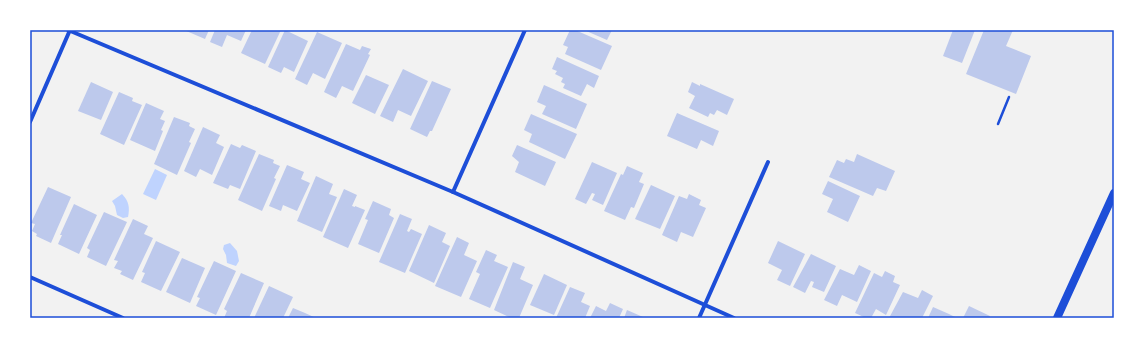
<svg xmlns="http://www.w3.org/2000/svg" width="1144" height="348" font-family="'Exo 2',sans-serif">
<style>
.water{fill:#bfd3fe}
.building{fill:#bdc9ec}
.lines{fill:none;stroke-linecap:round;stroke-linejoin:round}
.path{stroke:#1d4ed8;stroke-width:2.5}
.minor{stroke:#1d4ed8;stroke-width:4}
.secondary{stroke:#1d4ed8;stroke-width:8}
.neatline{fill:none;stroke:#1d4ed8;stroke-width:1.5}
</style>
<rect width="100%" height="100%" fill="#f2f2f2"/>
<!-- water -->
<g class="water">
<polygon points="155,169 167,175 156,200 143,194"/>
<path d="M122 194C129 201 130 208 128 217L123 218 117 215 115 206 112 201Z"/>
<polygon points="230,243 237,251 239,261 236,266 227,263 226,255 223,249 224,245"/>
</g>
<!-- building -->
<g class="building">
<polygon points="184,30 209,30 205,39"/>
<polygon points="215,30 246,30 241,41 227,35 222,47 210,42"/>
<polygon points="252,30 281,30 265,64 241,53"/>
<polygon points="285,30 308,41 294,72 284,67 281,73 268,67"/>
<polygon points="570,30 575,30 612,46 601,70 565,54 568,47 563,45"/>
<polygon points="584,30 612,30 607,40"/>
<polygon points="953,30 975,30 962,63 943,56"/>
<polygon points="984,30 1013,30 1006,46 1031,56 1016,94 966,74"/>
<polygon points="317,32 342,43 325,79 313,73 307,85 295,79"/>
<polygon points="346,44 360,50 362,46 371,49 368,54 370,55 353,91 342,86 336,98 324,92"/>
<polygon points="557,57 599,76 594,88 587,84 581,96 563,88 565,84 561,82 563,78 555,74 557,71 552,69"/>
<polygon points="403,69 428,81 411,116 398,110 393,122 380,116"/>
<polygon points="366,75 389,85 375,114 352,103"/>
<polygon points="432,81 451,89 432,131 430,131 427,137 410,129"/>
<polygon points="91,82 113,92 101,120 78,111"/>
<polygon points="692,82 700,86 700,84 734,99 727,115 717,110 714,115 710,113 708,117 689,108 695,96 688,92"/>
<polygon points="544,85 587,104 576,129 542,114 546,106 537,102"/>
<polygon points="119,92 133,98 132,101 142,105 124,145 100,134"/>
<polygon points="146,103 164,111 160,119 165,121 161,130 163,131 155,151 130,140"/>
<polygon points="677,113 719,131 713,146 701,140 697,149 667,136"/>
<polygon points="531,114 577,134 565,159 529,142 532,134 524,130"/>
<polygon points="174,117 190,123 189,126 195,129 189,142 191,143 177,175 154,164"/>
<polygon points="203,127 220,135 216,143 224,147 212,175 200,169 196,177 184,171"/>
<polygon points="231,144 240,148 242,145 256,151 240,189 230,185 228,189 213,183"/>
<polygon points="517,145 556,162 545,186 515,172 519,162 512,156"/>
<polygon points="259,154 274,160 273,163 280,166 274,178 276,179 262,211 238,200"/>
<polygon points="857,154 895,171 886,191 877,188 873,196 829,177 837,160 844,163 846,159 854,162"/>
<polygon points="592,162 617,173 603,205 592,200 595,194 592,193 586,204 575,199"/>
<polygon points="287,165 304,172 301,179 310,183 297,211 283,205 281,211 269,206"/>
<polygon points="627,166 643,173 639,182 644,184 634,208 631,207 625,220 604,211 621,174 623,175"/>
<polygon points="316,176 333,184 329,194 337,197 322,232 297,221"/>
<polygon points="828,181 860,196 848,222 827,212 833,199 822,194"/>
<polygon points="651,185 675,196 660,229 635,219"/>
<polygon points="48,187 71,197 51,243 36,236 37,234 32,231 35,224 31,223"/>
<polygon points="344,189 357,195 352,206 355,207 355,206 365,210 348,248 323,237"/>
<polygon points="689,194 701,200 699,205 706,208 693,237 681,232 677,242 662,235 679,196 687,199"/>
<polygon points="373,201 391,209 389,215 394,218 379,253 358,244 368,220 365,219"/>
<polygon points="74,204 97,215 79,254 58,244 62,235 60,235"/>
<polygon points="104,212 127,222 106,266 87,257 90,250 87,248"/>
<polygon points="400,214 412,219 407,231 409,232 411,229 422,234 405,273 379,262"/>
<polygon points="133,219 148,226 144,234 153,238 133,280 120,274 122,271 114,268 118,261 114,260"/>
<polygon points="429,225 446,233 442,242 450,246 434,283 409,271"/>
<polygon points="457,237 469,243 464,255 477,261 461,297 435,286"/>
<polygon points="156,241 180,252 161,291 141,282 145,273 142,272"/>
<polygon points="778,241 805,254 790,286 777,280 782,270 768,263"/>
<polygon points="486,250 497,255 494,261 508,267 490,308 469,299 480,274 476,272"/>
<polygon points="811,254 836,266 824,292 812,287 814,282 811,281 805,293 793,287"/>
<polygon points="182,258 205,268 190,303 166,292"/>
<polygon points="214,261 236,271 216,315 196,306 200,298 197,297"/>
<polygon points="513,262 525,267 520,279 533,285 519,318 511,318 494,310"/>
<polygon points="859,265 871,271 857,302 842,295 837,306 824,300 840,269 854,275"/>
<polygon points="885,271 895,276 893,282 900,285 886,315 876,309 871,318 866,318 855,313 874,273 882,277"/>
<polygon points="241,273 264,283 249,318 224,318 227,311 224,309"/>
<polygon points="544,274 567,285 554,315 530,305"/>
<polygon points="269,286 293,297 283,318 254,318"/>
<polygon points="570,287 585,293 581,302 590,306 585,318 556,318"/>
<polygon points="922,290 933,296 922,318 889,318 903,292 918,298"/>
<polygon points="610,303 623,309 619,318 590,318 596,306 606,311"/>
<polygon points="969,306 990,316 989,318 963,318"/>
<polygon points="933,307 949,314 957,318 928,318"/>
<polygon points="293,308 305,313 316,318 288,318"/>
<polygon points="627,310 643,317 642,318 624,318"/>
</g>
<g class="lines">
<!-- path -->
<polyline class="path" points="998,124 1009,97"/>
<!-- minor -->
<g class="minor">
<polyline points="68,30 453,192 734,318"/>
<polyline points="30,122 70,30"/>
<polyline points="453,192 525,30"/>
<polyline points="30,277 123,318"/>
<polyline points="699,318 768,162"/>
</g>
<!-- secondary -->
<polyline class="secondary" points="1057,318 1114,193"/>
</g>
<!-- border -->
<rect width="1144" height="348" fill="none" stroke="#ffffff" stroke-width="62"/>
<rect x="31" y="31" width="1082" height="286" class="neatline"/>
</svg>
